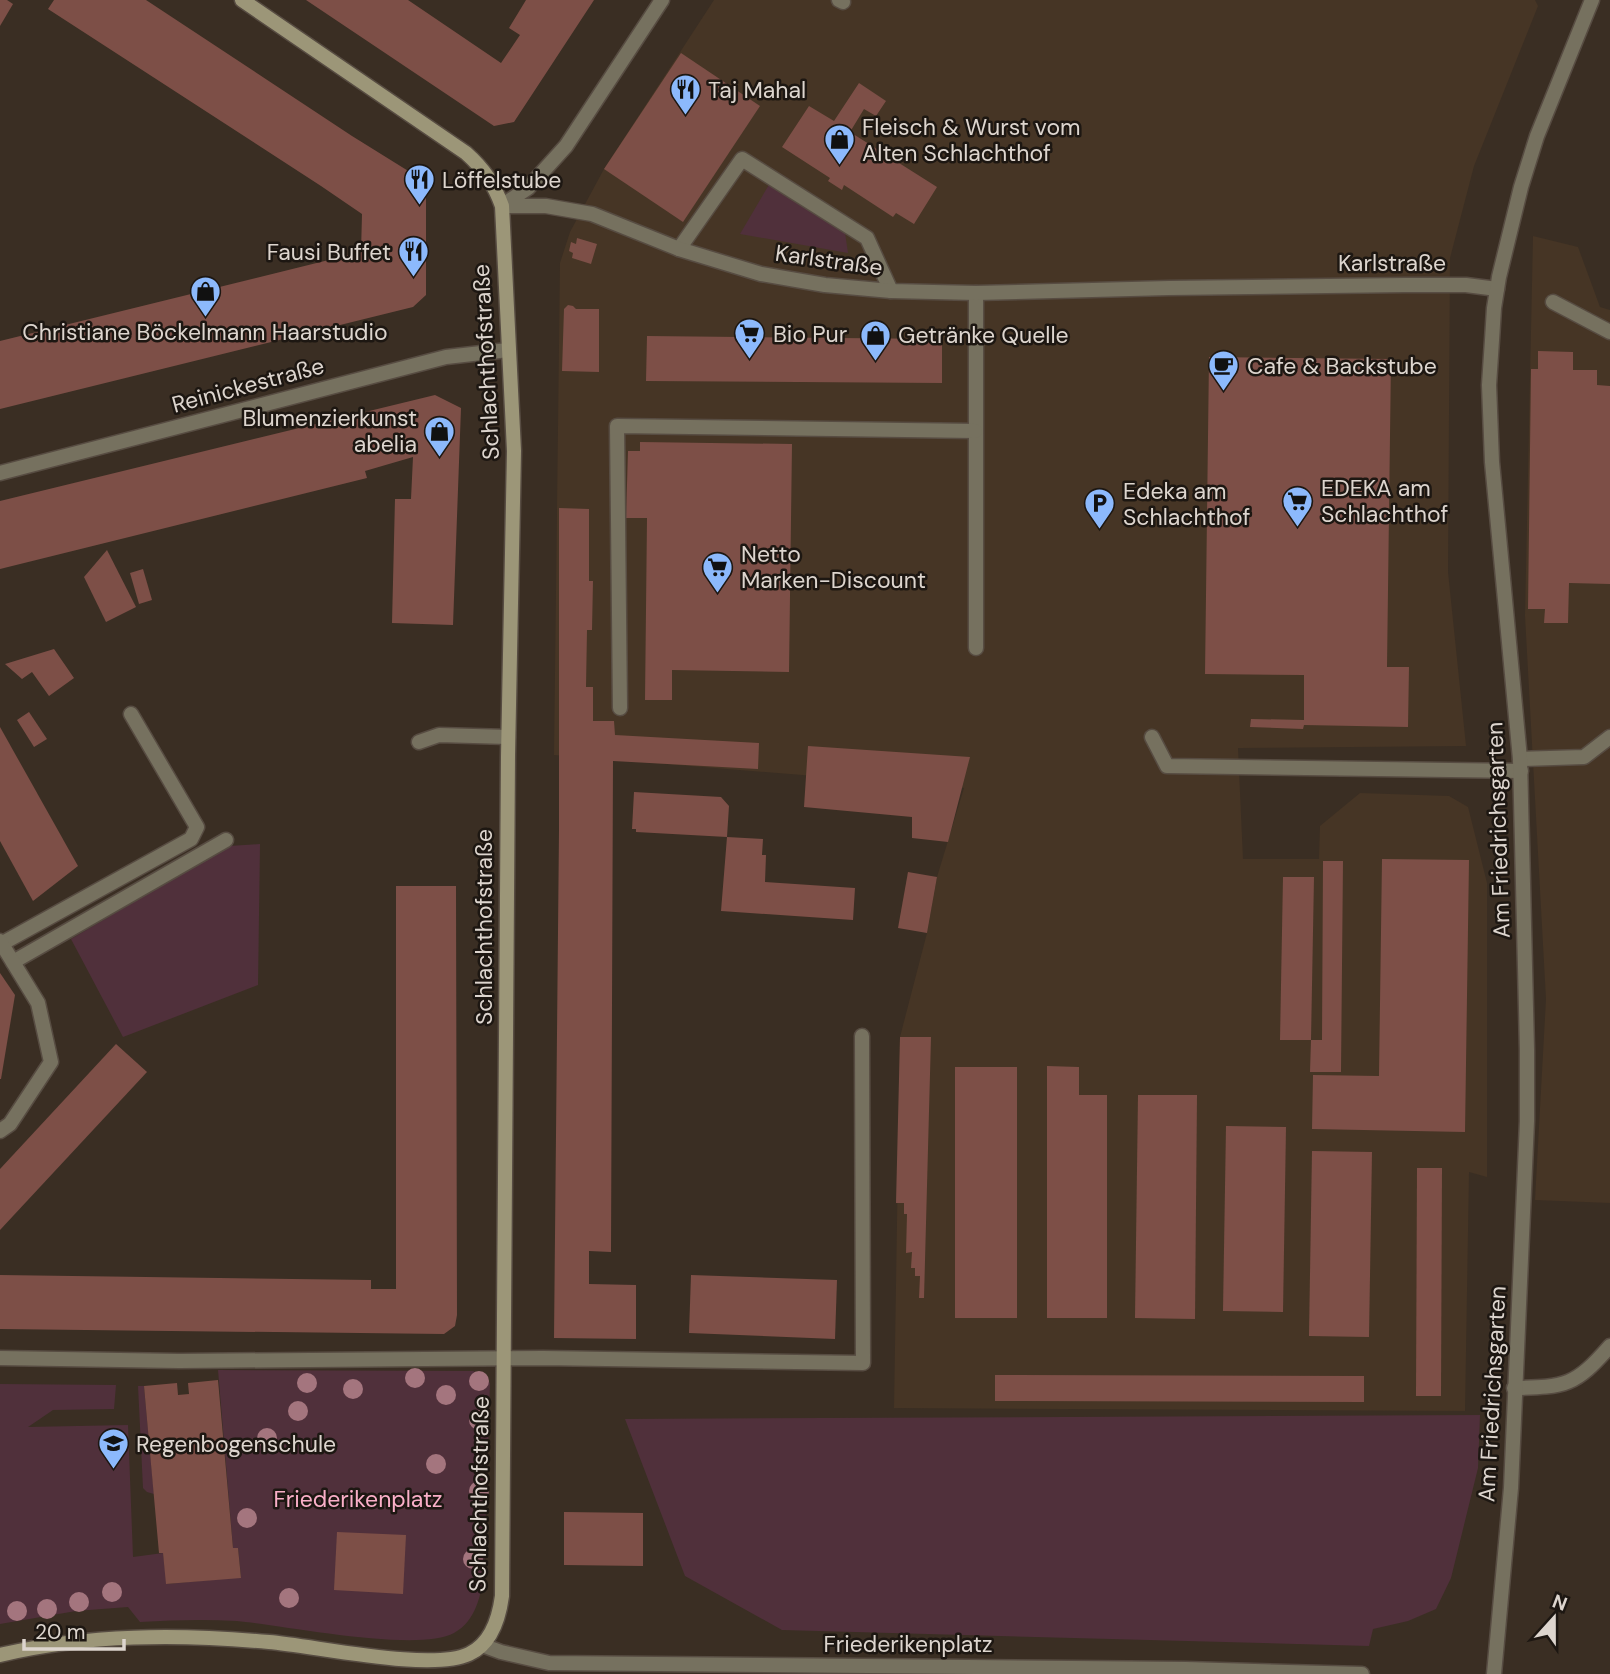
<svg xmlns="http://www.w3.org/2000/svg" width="1610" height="1674" font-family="'DM Sans',sans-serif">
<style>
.built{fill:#463525}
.green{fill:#50303b}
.building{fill:#7d4f47}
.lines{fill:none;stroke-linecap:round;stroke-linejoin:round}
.lane-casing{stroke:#574c42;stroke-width:17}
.street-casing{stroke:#574c42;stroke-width:17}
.secondary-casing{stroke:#574c42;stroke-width:17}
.lane{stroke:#76715f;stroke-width:14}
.street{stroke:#76715f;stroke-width:14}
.secondary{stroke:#9c9678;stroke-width:14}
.tree{fill:#a4757e}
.labels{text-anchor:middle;stroke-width:5;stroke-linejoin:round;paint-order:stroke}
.poi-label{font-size:23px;fill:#ddd5ce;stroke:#1d1712;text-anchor:start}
.street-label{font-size:23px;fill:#ddd5ce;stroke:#1d1712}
.park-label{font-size:23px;fill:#faafc8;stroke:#1d1712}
</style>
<rect width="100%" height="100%" fill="#3a2e23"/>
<!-- built -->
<g class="built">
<polygon points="714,0 1535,0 1538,6 1474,166 1450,258 1448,572 1466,746 1238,748 1243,859 1319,859 1320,826 1360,793 1449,796 1468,807 1487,883 1487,1177 1469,1172 1465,1411 894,1408 900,1037 927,933 937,877 964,788 554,755 560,263 570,232 604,169"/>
<polygon points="1533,236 1578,247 1600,307 1610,310 1610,1203 1535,1200 1546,999 1525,616"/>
</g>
<!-- green -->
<g class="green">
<polygon points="770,183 844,226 848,253 740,234"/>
<polygon points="260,844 258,985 123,1037 71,939 229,846"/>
<path d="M218 1370 473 1371 483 1376 490 1383 484 1573C481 1595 476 1621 454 1633 418 1653 283 1625 237 1621 204 1619 173 1620 140 1622L128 1607 76 1611 0 1624V1384L116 1385 114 1409 53 1410 28 1427 128 1425 133 1557 163 1553 167 1584 241 1577 238 1548H233Z"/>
<polygon points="138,1386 144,1386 154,1494 147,1492 143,1488"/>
<polygon points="1480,1415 1478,1468 1451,1578 1436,1609 1408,1621 1373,1629 1369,1646 782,1630 685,1576 625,1419"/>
</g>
<!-- building -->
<g class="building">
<polygon points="0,0 7,0 13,4 0,26"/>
<polygon points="54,0 146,0 352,136 426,182 426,295 413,307 0,409 0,341 361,252 362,214 321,186 48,9"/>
<polygon points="306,0 408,0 501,63 520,35 509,28 526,0 594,0 514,122 494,126"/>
<polygon points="681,53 760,106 683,222 604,169"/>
<polygon points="859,83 886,101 876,116 864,109 850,132 937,187 914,224 896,213 893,217 844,185 842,190 828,181 830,178 782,147 809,106 834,121"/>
<polygon points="577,238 597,244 591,264 572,258 573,253 569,251 571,242 576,244"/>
<polygon points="568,305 573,306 576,309 599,309 599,372 562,371 564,309"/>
<polygon points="647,336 942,339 942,383 646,381"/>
<polygon points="1538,351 1573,352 1573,370 1597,370 1597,385 1610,386 1610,584 1569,583 1568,623 1544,623 1545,609 1528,609 1531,369 1538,369"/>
<polygon points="1209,357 1391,359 1387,667 1409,667 1408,727 1304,725 1303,729 1250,727 1251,719 1304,720 1304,675 1205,674"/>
<polygon points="435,395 461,408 453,625 392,623 395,499 411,499 413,457 365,471 367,478 0,569 0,501"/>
<polygon points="640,442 792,444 789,672 672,670 672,700 645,700 647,518 626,518 628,451 640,451"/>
<polygon points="559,508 589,509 589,581 593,581 592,630 587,630 586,687 593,687 593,721 614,721 615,735 759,743 758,769 613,761 611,1252 589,1251 589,1284 636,1285 636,1339 554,1338 559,830"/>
<polygon points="107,550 136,607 106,622 84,577"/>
<polygon points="143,569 152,600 139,604 130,573"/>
<polygon points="54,649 74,678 49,696 32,672 22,679 5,664"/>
<polygon points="29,712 47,739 34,747 17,720"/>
<polygon points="0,727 78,866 33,901 0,841"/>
<polygon points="808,746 970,757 948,842 912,838 912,817 804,807"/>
<polygon points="634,792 721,797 729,806 727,837 763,839 762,855 766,855 765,882 855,888 853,920 721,911 727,837 636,832 636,829 632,829"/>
<polygon points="1382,859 1469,860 1465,1132 1312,1129 1313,1075 1379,1076"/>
<polygon points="1323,861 1343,861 1341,1072 1310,1072 1311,1040 1322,1040"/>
<polygon points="908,872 937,877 927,933 898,928"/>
<polygon points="1283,877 1314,877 1311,1040 1280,1040"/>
<polygon points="396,886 456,886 457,1315 455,1326 444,1334 0,1329 0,1275 371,1280 371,1289 396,1289"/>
<polygon points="0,973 15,995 1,1079 0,1079"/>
<polygon points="900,1037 931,1037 924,1298 919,1298 920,1276 915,1276 915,1268 911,1268 912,1252 906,1253 907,1214 904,1214 904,1203 896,1203"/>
<polygon points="116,1044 147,1072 0,1230 0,1169"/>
<polygon points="1047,1066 1079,1067 1079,1095 1107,1095 1107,1318 1047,1318"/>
<rect x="955" y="1067" width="62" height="251"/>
<polygon points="1138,1095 1197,1095 1195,1319 1135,1318"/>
<polygon points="1226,1126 1286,1127 1283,1312 1223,1311"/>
<polygon points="1312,1151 1372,1152 1369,1337 1309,1336"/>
<polygon points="1417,1168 1442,1168 1441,1396 1416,1396"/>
<polygon points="691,1275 837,1280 835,1339 689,1333"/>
<polygon points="995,1375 1364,1376 1364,1402 995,1401"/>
<polygon points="218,1380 233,1548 238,1548 241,1578 166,1584 163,1553 159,1553 144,1386 177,1383 178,1395 189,1394 188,1383"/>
<polygon points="564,1512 643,1513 643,1566 564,1565"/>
<polygon points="337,1532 406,1535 403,1594 334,1590"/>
</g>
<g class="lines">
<defs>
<g id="lane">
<polyline points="839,0 843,2"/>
<polyline points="679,249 742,159 867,238 891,291"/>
<polyline points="1553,302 1610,332"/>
<polyline points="976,648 976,293"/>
<polyline points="620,708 617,426 975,431"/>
<polyline points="1152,737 1167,766 1521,771"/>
<polyline points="419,742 439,735 508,737"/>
<polyline points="1520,759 1584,757 1610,737"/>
<polyline points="1,944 191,839 197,827 131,714"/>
<polyline points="13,962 226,840"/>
<path d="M1514 1388C1566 1387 1575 1386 1610 1346"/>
</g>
<g id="street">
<polyline points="503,205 528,188 566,146 662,0"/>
<polyline points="502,206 546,206 592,214 679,249 761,274 825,285 891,291 976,293 1169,288 1405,285 1466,285 1497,289"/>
<polyline points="0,473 446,357 508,350"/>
<polyline points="0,941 38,1003 51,1062 10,1124 0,1131"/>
<polyline points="0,1358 179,1361 543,1358 863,1363 862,1036"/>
<polyline points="482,1645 501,1652 549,1663 1186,1669 1362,1674"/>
<polyline points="1494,1674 1511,1488 1527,1121 1527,1050 1520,759 1492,462 1489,385 1492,340 1494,308 1499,277 1521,187 1537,136 1592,0"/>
</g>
<path id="secondary" d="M0 1655C88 1634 179 1634 269 1642 316 1646 431 1672 469 1654 491 1644 499 1618 502 1596L508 756 514 451 502 206C494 184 484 169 466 153L242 0"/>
</defs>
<!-- lane casing -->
<use href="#lane" class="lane-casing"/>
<!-- street casing -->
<use href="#street" class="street-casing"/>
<!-- secondary casing -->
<use href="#secondary" class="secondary-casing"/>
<!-- lane -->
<use href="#lane" class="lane"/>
<!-- street -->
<use href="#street" class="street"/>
<!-- secondary -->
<use href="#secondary" class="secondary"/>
</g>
<!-- trees -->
<g class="tree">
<circle cx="415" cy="1378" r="10"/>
<circle cx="479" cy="1381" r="10"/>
<circle cx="307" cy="1383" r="10"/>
<circle cx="353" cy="1389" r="10"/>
<circle cx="446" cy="1395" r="10"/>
<circle cx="298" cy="1411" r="10"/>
<circle cx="479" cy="1420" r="10"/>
<circle cx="267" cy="1438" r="10"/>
<circle cx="436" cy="1464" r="10"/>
<circle cx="479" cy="1491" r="10"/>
<circle cx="247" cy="1518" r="10"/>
<circle cx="473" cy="1559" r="10"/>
<circle cx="112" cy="1592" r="10"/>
<circle cx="289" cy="1598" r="10"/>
<circle cx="79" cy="1602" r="10"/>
<circle cx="47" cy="1609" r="10"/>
<circle cx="17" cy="1611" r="10"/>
</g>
<!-- icons -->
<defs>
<symbol id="restaurant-pin" viewBox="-11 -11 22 30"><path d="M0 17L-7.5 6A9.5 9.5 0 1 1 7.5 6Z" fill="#8cb9fc" stroke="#1d1712"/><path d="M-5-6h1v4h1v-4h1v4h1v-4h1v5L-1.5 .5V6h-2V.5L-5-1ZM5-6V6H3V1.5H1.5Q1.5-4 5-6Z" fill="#111"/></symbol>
<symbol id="shop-pin" viewBox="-11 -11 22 30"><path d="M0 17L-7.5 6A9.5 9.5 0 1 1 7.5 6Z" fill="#8cb9fc" stroke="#1d1712"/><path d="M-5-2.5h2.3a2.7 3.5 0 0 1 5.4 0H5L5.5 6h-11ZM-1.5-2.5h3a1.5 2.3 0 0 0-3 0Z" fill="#111"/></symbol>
<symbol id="supermarket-pin" viewBox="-11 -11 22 30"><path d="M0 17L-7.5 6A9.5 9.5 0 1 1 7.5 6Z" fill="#8cb9fc" stroke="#1d1712"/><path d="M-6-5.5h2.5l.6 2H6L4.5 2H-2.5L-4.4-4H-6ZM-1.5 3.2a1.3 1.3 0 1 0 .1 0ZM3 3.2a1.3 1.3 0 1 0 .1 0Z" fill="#111"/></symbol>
<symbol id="cafe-pin" viewBox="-11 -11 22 30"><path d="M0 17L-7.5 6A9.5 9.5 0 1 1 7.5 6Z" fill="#8cb9fc" stroke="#1d1712"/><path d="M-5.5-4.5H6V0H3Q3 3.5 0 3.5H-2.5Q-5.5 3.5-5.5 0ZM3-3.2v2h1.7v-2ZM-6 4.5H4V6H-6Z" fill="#111"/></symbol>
<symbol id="parking-pin" viewBox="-11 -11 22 30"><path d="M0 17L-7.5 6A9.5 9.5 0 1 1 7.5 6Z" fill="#8cb9fc" stroke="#1d1712"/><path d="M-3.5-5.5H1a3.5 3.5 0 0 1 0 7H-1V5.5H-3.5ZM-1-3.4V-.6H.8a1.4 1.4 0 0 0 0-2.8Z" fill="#111"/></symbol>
<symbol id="school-pin" viewBox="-11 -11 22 30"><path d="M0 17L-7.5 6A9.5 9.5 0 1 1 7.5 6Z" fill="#8cb9fc" stroke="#1d1712"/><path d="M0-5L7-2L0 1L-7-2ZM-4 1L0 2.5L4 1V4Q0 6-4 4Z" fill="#111"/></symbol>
</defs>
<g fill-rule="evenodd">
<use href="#restaurant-pin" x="668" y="72" width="35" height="47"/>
<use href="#shop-pin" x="822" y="122" width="35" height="47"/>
<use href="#restaurant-pin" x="402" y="162" width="35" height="47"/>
<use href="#restaurant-pin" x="396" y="234" width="35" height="47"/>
<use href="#shop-pin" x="188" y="274" width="35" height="47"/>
<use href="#supermarket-pin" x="732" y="316" width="35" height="47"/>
<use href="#shop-pin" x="858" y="318" width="35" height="47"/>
<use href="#cafe-pin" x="1206" y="348" width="35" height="47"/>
<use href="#shop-pin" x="422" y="414" width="35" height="47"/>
<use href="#supermarket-pin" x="1280" y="484" width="35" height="47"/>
<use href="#parking-pin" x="1082" y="486" width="35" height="47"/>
<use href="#supermarket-pin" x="700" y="550" width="35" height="47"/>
<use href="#school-pin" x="96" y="1426" width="35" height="47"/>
</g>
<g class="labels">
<!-- poi labels -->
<g class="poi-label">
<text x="708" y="98">Taj Mahal</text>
<text x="862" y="135">Fleisch &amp; Wurst vom<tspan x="862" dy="26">Alten Schlachthof</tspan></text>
<text x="442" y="188">Löffelstube</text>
<text x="391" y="260" text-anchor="end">Fausi Buffet</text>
<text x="205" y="340" text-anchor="middle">Christiane Böckelmann Haarstudio</text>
<text x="773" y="342">Bio Pur</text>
<text x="898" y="343">Getränke Quelle</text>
<text x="1247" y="374">Cafe &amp; Backstube</text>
<text x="417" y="426" text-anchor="end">Blumenzierkunst<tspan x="417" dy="26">abelia</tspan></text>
<text x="1321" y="496">EDEKA am<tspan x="1321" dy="26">Schlachthof</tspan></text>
<text x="1123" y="499">Edeka am<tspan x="1123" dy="26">Schlachthof</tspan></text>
<text x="741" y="562">Netto<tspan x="741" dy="26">Marken-Discount</tspan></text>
<text x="136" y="1452">Regenbogenschule</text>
</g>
<!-- street labels -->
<g class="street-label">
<text transform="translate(829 260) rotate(8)" y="8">Karlstraße</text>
<text x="1392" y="271">Karlstraße</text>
<text transform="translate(486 362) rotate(-93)" y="8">Schlachthofstraße</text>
<text transform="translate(248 385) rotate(-15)" y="8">Reinickestraße</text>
<text transform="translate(1498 830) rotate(-92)" y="8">Am Friedrichsgarten</text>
<text transform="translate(484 927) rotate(-90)" y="8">Schlachthofstraße</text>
<text transform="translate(1492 1394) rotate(-87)" y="8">Am Friedrichsgarten</text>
<text transform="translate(479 1494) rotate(-89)" y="8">Schlachthofstraße</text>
<text x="908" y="1652">Friederikenplatz</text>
</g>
<!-- park labels -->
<g class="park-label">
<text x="358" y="1507">Friederikenplatz</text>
</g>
</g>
<!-- north arrow -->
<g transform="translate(1554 1618) rotate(21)" stroke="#1d1712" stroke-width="5" paint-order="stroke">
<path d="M0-5L12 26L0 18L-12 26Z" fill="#ddd5ce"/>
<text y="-10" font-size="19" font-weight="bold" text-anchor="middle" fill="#ddd5ce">N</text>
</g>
<!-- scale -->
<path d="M24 1639v10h100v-10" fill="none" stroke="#ddd5ce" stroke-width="3.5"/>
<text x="35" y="1639" font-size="21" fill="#ddd5ce" stroke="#1d1712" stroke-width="5" paint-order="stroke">20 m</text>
</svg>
